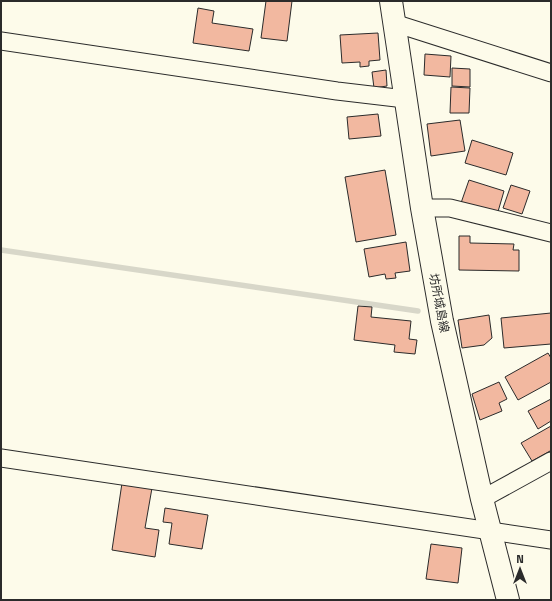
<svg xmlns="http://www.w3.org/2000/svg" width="552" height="601" font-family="'Titillium Web','Noto Sans JP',sans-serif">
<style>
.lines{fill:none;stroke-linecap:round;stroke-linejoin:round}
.stream{stroke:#d8d7c9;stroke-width:5.5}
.building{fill:#f2b8a0;stroke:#2b2b2b}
.street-casing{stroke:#2b2b2b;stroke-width:19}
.secondary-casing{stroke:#2b2b2b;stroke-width:24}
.street{stroke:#fdfbea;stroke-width:17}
.secondary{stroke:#fdfbea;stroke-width:22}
.labels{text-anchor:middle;stroke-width:3;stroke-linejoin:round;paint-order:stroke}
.street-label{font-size:12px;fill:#2b2b2b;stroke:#fdfbea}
</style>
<rect width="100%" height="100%" fill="#fdfbea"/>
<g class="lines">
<!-- stream -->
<polyline class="stream" points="1,250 418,311"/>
</g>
<!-- building -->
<g class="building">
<polygon points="266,1 292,1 287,41 261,38"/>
<polygon points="198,8 214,11 212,23 253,29 249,51 193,43"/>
<polygon points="378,33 380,60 369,61 369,66 360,67 360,62 342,63 340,35"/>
<polygon points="425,54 451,56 450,77 424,75"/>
<polygon points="452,68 470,69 470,87 452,86"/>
<polygon points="386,70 387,86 374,88 372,72"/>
<polygon points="451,87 470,88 469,113 450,113"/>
<polygon points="378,114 381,136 349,139 347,117"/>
<polygon points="460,120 465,151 431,156 427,124"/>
<polygon points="472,140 513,153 506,175 465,163"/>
<polygon points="385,170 396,235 356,242 345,177"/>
<polygon points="469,180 504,191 497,215 461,203"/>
<polygon points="511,185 530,191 522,214 503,208"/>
<polygon points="459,236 470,236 470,243 514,244 513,250 519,250 519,271 459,270"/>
<polygon points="406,242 410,271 395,273 396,278 386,279 385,274 369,277 364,249"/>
<polygon points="358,306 372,307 371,317 411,321 409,339 417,340 415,354 394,352 395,345 354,340"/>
<polygon points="551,313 551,344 504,348 501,318"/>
<polygon points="489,315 492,338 484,345 462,348 458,320"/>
<polygon points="548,353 551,358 551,382 518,400 505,377"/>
<polygon points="499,382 507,399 499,403 502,411 480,420 472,394"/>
<polygon points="551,399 551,421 538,429 528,411"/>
<polygon points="551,426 551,453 550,451 532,461 521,443"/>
<polygon points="122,483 152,488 145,528 159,530 155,557 112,550"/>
<polygon points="165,508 208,515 202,549 169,544 172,523 163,522"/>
<polygon points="431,544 462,548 458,583 426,579"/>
</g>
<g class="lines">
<defs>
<g id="street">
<polyline points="394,23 551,73"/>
<polyline points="1,41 337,91 405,99"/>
<polyline points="422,208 450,208 551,233"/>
<polyline points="1,458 551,540"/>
<polyline points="482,499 551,461"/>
</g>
<polyline id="secondary" points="391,1 422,208 442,321 482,499 508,600"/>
</defs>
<!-- street casing -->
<use href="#street" class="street-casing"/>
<!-- secondary casing -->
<use href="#secondary" class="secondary-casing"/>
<!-- street -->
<use href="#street" class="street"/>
<!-- secondary -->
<use href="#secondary" class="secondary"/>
</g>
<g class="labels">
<!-- street labels -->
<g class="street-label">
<text transform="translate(439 303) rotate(79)" y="4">坊所城島線</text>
</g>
</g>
<!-- border -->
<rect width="552" height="601" fill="none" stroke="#2b2b2b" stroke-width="4"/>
<!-- north arrow -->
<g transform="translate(520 569)" stroke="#fdfbea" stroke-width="3" paint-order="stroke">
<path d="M0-3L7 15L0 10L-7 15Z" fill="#2b2b2b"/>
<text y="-6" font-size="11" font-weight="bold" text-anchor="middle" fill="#2b2b2b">N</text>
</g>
</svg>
